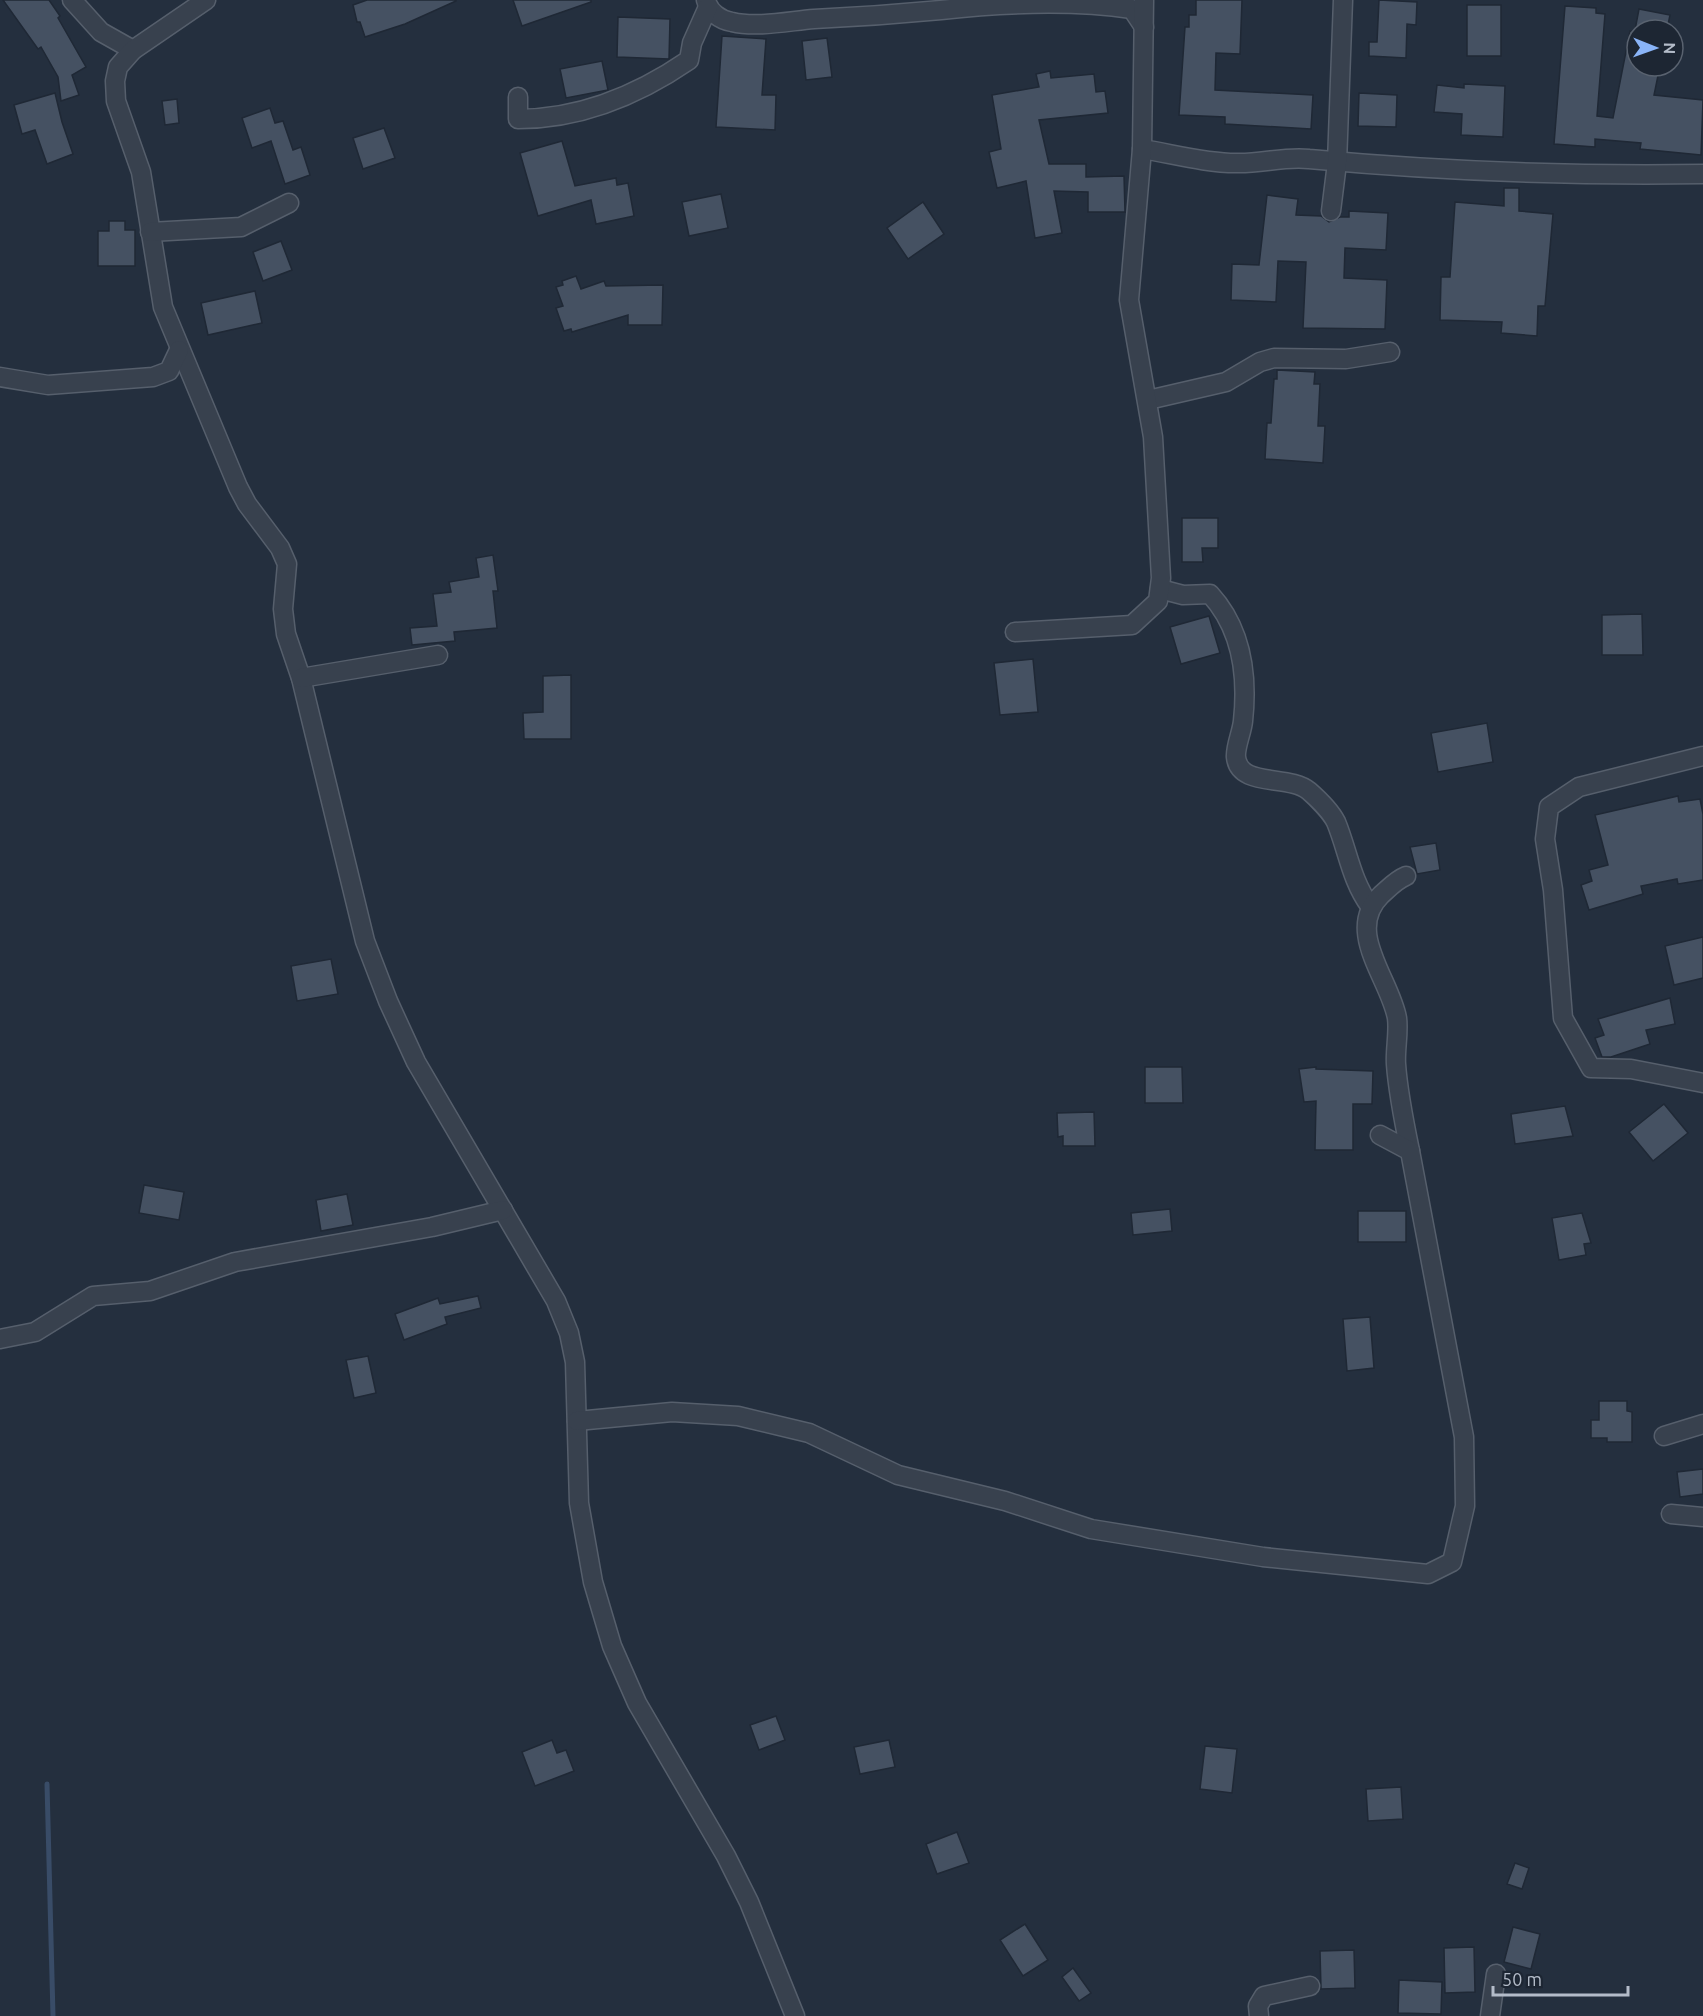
<svg xmlns="http://www.w3.org/2000/svg" width="1703" height="2016" font-family="Ubuntu,sans-serif">
<style>
.lines{fill:none;stroke-linecap:round;stroke-linejoin:round}
.stream{stroke:#394c67;stroke-width:5}
.building{fill:#455162;stroke:#1f2835;stroke-width:1.5}
.minor-casing{stroke:#565f6c;stroke-width:21}
.minor{stroke:#38414e;stroke-width:18}
</style>
<rect width="100%" height="100%" fill="#242f3e"/>
<g class="lines">
<!-- stream -->
<polyline class="stream" points="47,1784 53,2016"/>
</g>
<!-- building -->
<g class="building">
<polygon points="3,0 49,0 60,16 58,18 86,67 72,75 79,95 61,101 58,77 41,47 38,49"/>
<polygon points="367,0 456,0 456,1 405,24 365,37 360,22 357,22 353,5"/>
<polygon points="513,0 591,0 591,2 522,26"/>
<polygon points="1196,0 1242,0 1240,54 1216,53 1215,90 1313,95 1311,129 1225,124 1225,117 1179,115 1185,27 1189,27 1189,15 1196,15"/>
<polygon points="1379,0 1417,2 1416,25 1407,24 1406,58 1369,56 1369,42 1377,42"/>
<rect x="1467" y="5" width="34" height="51"/>
<polygon points="1565,6 1596,8 1596,13 1605,14 1597,116 1613,118 1630,31 1637,32 1637,66 1660,66 1654,95 1703,100 1701,155 1640,149 1641,143 1595,139 1595,147 1554,144"/>
<polygon points="1639,9 1670,15 1667,30 1635,30"/>
<polygon points="618,17 670,19 669,59 617,57"/>
<polygon points="722,36 766,39 762,95 776,95 775,130 716,127"/>
<polygon points="827,38 832,77 806,80 802,41"/>
<polygon points="602,61 608,90 566,98 560,69"/>
<polygon points="1050,71 1051,78 1094,74 1096,92 1105,91 1108,113 1039,120 1049,164 1086,164 1086,177 1124,176 1125,212 1088,212 1088,192 1054,191 1062,233 1035,238 1026,181 997,188 989,152 1001,149 992,95 1039,87 1036,74"/>
<polygon points="1464,84 1505,86 1503,137 1461,135 1462,114 1434,112 1437,85 1464,88"/>
<polygon points="55,93 62,122 73,154 47,164 35,130 22,134 14,105"/>
<polygon points="1359,93 1397,95 1396,127 1358,126"/>
<polygon points="177,99 179,123 165,125 162,101"/>
<polygon points="270,108 275,123 283,121 293,150 301,147 310,175 285,184 271,141 252,148 242,118"/>
<polygon points="384,128 395,158 363,169 353,138"/>
<polygon points="562,141 575,186 616,178 617,185 628,183 634,216 596,224 591,200 538,216 520,153"/>
<polygon points="1504,188 1519,188 1519,211 1553,214 1545,306 1538,306 1537,336 1501,333 1502,322 1440,320 1441,277 1450,277 1455,202 1504,206"/>
<polygon points="721,194 728,228 689,236 682,202"/>
<polygon points="1267,195 1298,199 1296,215 1321,216 1329,222 1340,217 1349,217 1349,211 1388,213 1386,250 1345,248 1344,278 1387,280 1385,329 1303,328 1306,262 1278,261 1276,302 1231,300 1232,264 1259,265"/>
<polygon points="923,202 944,234 908,259 887,228"/>
<polygon points="109,221 125,221 125,230 135,230 135,266 98,266 98,231 109,231"/>
<polygon points="281,241 292,270 263,281 253,252"/>
<polygon points="576,276 581,289 604,281 606,286 663,285 662,325 628,325 628,315 572,332 571,329 564,331 556,308 563,306 556,287 563,285 562,281"/>
<polygon points="255,291 262,323 208,335 201,303"/>
<polygon points="1277,370 1315,372 1314,384 1320,384 1318,426 1325,426 1323,463 1265,459 1267,423 1271,423 1274,379 1277,379"/>
<polygon points="1182,518 1218,518 1218,548 1202,548 1203,562 1182,562"/>
<polygon points="493,555 498,591 493,591 497,628 454,632 455,641 412,645 410,628 437,626 433,594 451,592 449,582 479,577 476,558"/>
<polygon points="1642,614 1643,655 1602,655 1602,615"/>
<polygon points="1209,616 1220,653 1181,664 1170,627"/>
<polygon points="1033,659 1038,712 1000,715 994,663"/>
<polygon points="571,675 571,739 524,739 523,713 543,712 543,676"/>
<polygon points="1487,723 1493,762 1438,772 1431,733"/>
<polygon points="1678,796 1679,802 1700,799 1703,814 1703,880 1678,884 1677,879 1641,886 1643,894 1589,910 1581,885 1592,881 1589,870 1608,865 1595,815"/>
<polygon points="1436,843 1440,870 1417,874 1410,847"/>
<polygon points="1703,937 1703,978 1674,985 1665,946"/>
<polygon points="331,959 338,994 297,1001 291,966"/>
<polygon points="1670,998 1675,1024 1646,1030 1650,1044 1611,1057 1602,1057 1595,1038 1604,1035 1598,1019"/>
<polygon points="1145,1067 1182,1067 1183,1103 1145,1103"/>
<polygon points="1316,1067 1316,1069 1373,1071 1372,1104 1353,1104 1353,1150 1315,1150 1316,1101 1304,1102 1299,1069"/>
<polygon points="1664,1104 1688,1133 1653,1161 1629,1132"/>
<polygon points="1565,1106 1573,1136 1515,1144 1511,1114"/>
<polygon points="1094,1112 1095,1146 1063,1146 1063,1136 1058,1137 1057,1113"/>
<polygon points="144,1185 184,1192 179,1220 139,1213"/>
<polygon points="347,1194 353,1225 321,1231 316,1200"/>
<polygon points="1170,1209 1172,1231 1133,1235 1131,1213"/>
<rect x="1358" y="1211" width="48" height="31"/>
<polygon points="1582,1213 1591,1243 1584,1244 1586,1255 1559,1260 1552,1218"/>
<polygon points="478,1296 481,1308 445,1317 447,1324 404,1340 395,1314 438,1298 440,1304"/>
<polygon points="1370,1317 1374,1368 1347,1371 1343,1319"/>
<polygon points="368,1356 376,1393 354,1398 346,1360"/>
<polygon points="1599,1401 1627,1401 1627,1411 1632,1412 1632,1442 1607,1442 1607,1438 1591,1438 1591,1420 1599,1420"/>
<polygon points="1703,1469 1703,1494 1680,1497 1677,1472"/>
<polygon points="776,1716 785,1740 759,1750 750,1725"/>
<polygon points="552,1740 557,1753 566,1750 574,1771 535,1786 522,1752"/>
<polygon points="889,1740 895,1767 860,1774 854,1747"/>
<polygon points="1205,1746 1237,1749 1232,1793 1200,1789"/>
<polygon points="1401,1787 1403,1819 1368,1821 1366,1789"/>
<polygon points="957,1832 969,1863 937,1874 926,1844"/>
<polygon points="1515,1863 1529,1868 1522,1889 1507,1884"/>
<polygon points="1025,1924 1048,1960 1023,1976 1000,1940"/>
<polygon points="1513,1927 1540,1934 1531,1969 1504,1962"/>
<polygon points="1474,1947 1475,1992 1445,1993 1444,1948"/>
<polygon points="1354,1950 1355,1988 1321,1989 1320,1951"/>
<polygon points="1073,1968 1091,1993 1079,2001 1062,1977"/>
<polygon points="1399,1980 1442,1982 1441,2014 1398,2013"/>
</g>
<g class="lines">
<defs>
<g id="minor">
<polyline points="72,0 101,32 133,50"/>
<polyline points="206,0 133,50 118,67 115,81 116,101 141,172 163,307 238,487 247,504 280,548 287,564 283,609 286,634 301,678 365,941 388,1001 416,1062 556,1301 569,1333 575,1362 579,1503 593,1582 612,1646 637,1703 726,1856 749,1902 795,2016"/>
<path d="M706 0C709 12 720 20 732 22 757 28 789 21 814 19 857 17 899 14 941 10 1005 3 1069 0 1132 9L1144 27"/>
<path d="M518 97V119C580 119 638 95 689 60L692 43 708 7"/>
<path d="M1142 149C1173 154 1205 163 1236 163 1260 164 1285 156 1309 159 1439 171 1572 176 1703 174"/>
<polyline points="1331,211 1337,163 1343,0"/>
<polyline points="150,232 241,227 289,203"/>
<polyline points="0,377 48,385 153,377 169,371 179,350"/>
<polyline points="1148,400 1226,382 1260,362 1274,358 1346,359 1390,352"/>
<path d="M1160 589 1183 595 1210 594C1242 629 1248 675 1243 721 1242 732 1235 747 1236 757 1239 788 1289 774 1309 791 1317 798 1331 812 1336 822 1348 851 1351 880 1370 906"/>
<polyline points="1015,632 1132,625 1158,601 1161,578 1153,437 1129,300 1142,149 1144,0"/>
<polyline points="301,678 438,655"/>
<polyline points="1703,756 1579,787 1549,807 1545,839 1553,890 1563,1018 1591,1068 1631,1069 1703,1083"/>
<path d="M1406 876C1396 880 1389 888 1381 895 1344 931 1390 979 1397 1018 1399 1032 1395 1050 1396 1064 1398 1093 1404 1122 1410 1151"/>
<polyline points="0,1339 35,1332 93,1296 150,1291 235,1262 432,1227 503,1210"/>
<polyline points="577,1421 672,1412 738,1416 809,1433 898,1475 1005,1501 1091,1529 1263,1557 1428,1574 1452,1562 1465,1506 1464,1437 1410,1151 1380,1135"/>
<polyline points="1664,1436 1703,1424"/>
<polyline points="1671,1514 1703,1517"/>
<polyline points="1259,2016 1258,2006 1264,1996 1310,1986"/>
<polyline points="1490,2016 1496,1974"/>
</g>
</defs>
<!-- minor casing -->
<use href="#minor" class="minor-casing"/>
<!-- minor -->
<use href="#minor" class="minor"/>
</g>
<!-- north arrow -->
<g transform="translate(1655 48) rotate(91)"><circle r="28" fill="#1d2633" stroke="#59626f" stroke-width="1.5"/>
<path d="M0-4.5L10 22L0 15L-10 22Z" fill="#8ab4f8"/>
<text y="-9" font-size="16" font-weight="bold" text-anchor="middle" fill="#b4bcc9">N</text>
</g>
<!-- scale -->
<path d="M1493 1986v9h135v-9" fill="none" stroke="#b4bcc9" stroke-width="3"/>
<text x="1502" y="1986" font-size="18" fill="#b4bcc9" stroke="#1d2633" stroke-width="4.5" paint-order="stroke">50 m</text>
</svg>
